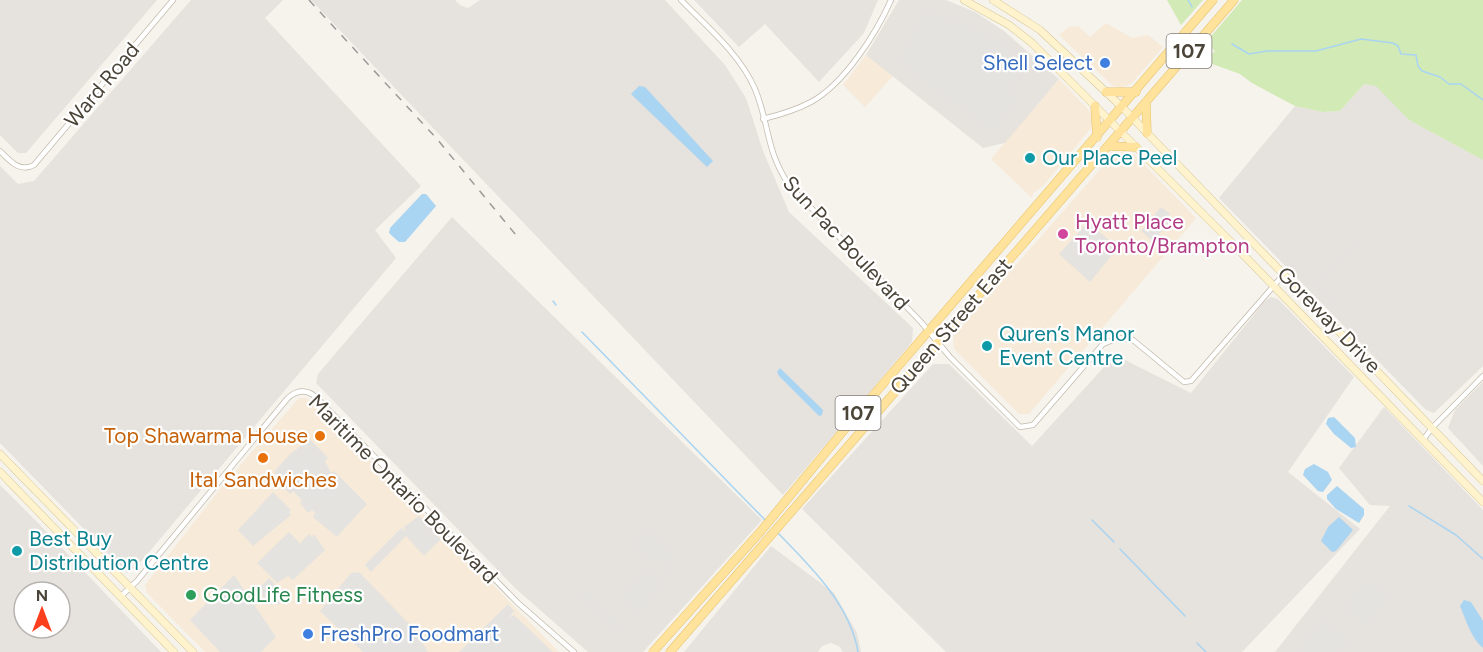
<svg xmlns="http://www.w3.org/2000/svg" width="1483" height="652" font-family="Figtree,sans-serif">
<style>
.commercial{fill:#f7ead8}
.industrial{fill:#e6e2dd;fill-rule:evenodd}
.green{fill:#d2eab5}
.parking{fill:#e5e3e0}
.water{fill:#a9d4f2}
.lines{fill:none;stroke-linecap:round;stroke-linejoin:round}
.stream{stroke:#a9d4f2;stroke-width:1.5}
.minor-casing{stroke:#c2bbae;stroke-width:6}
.secondary-casing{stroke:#d6c79b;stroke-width:8}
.primary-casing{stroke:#e6c16a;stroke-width:9}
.minor{stroke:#fff;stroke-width:4.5}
.secondary{stroke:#fff3cd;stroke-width:7}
.primary{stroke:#ffe39c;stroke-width:8}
.rail{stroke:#9a9a9a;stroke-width:1.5;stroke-dasharray:8 8;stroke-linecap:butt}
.shop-dot{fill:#3f7fe0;stroke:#fff;stroke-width:2}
.culture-dot{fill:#0f9aa8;stroke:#fff;stroke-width:2}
.hotel-dot{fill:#d1479c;stroke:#fff;stroke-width:2}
.food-dot{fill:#e8710a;stroke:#fff;stroke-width:2}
.leisure-dot{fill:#2e9e5b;stroke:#fff;stroke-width:2}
.labels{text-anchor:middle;stroke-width:4.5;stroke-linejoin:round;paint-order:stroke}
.shield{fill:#fff;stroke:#817c74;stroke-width:1.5}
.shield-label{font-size:20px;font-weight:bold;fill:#4b4439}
.shop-label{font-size:21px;fill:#366cbe;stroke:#fff;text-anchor:end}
.street-label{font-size:21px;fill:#4b4439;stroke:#fff}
.culture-label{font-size:21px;fill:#0d838f;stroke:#fff;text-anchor:start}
.hotel-label{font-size:21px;fill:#b23c85;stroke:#fff;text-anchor:start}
.food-label{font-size:21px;fill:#c56008;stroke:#fff;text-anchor:end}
.leisure-label{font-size:21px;fill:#27864d;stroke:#fff;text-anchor:start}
</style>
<rect width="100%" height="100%" fill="#f6f3ec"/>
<!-- commercial -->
<g class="commercial">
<polygon points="1106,23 1132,38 1148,35 1163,47 1131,84 1121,88 1113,86 1059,35 1069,27 1078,26 1090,37"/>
<polygon points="866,55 893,76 865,107 843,85"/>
<polygon points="1059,79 1088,109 1092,116 1092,127 1044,185 1033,193 1032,198 991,159"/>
<polygon points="1125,151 1135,155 1196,218 1029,414 1019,414 954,349 953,336 1112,156"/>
<polygon points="299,398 305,398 313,402 559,652 205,652 147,593 145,585 224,484"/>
</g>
<!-- industrial -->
<g class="industrial">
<polygon points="0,0 157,0 26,153 18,153 0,135"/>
<polygon points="191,0 283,0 265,18 421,186 375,230 396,258 139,564 127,573 0,443 0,166 18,184 34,181"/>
<polygon points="311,0 455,0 460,5 468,8 480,0 665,0 725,65 746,98 763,151 789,212 913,328 912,342 783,495"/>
<polygon points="694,0 878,0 864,33 819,82 765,24 739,47"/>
<polygon points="899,0 946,0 975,12 1004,31 1059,79 1005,143 983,148 866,55"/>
<polygon points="1364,84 1376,85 1409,120 1483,160 1483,366 1434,413 1426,410 1219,198 1295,106 1323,112 1340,111"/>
<polygon points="452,217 762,520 643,652 588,652 515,588 316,383 318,374"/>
<polygon points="1271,297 1278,299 1354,377 1288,472 1360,529 1242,652 946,652 802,509 933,364 949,364 1032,446 1115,355 1191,393 1264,302"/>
<polygon points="1483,382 1483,466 1448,428 1455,410"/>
<polygon points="1384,407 1483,510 1483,652 1275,652 1390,506 1370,505 1339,468"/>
<path d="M0 485 39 524 161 652H0ZM24 592H60V628H24Z"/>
<polygon points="771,546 834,593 857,633 861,652 843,652 839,646 831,643 822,646 818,652 684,652"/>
</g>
<!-- green -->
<g class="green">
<polygon points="1167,0 1203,0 1181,25"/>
<polygon points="1242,0 1483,0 1483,160 1409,120 1376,86 1364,84 1340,111 1323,112 1295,106 1252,83 1240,74 1204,61 1215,51 1206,42"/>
</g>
<!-- parking -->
<g class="parking">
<polygon points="924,7 992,35 1023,58 1025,64 1014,87 1017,103 994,134 896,62"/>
<polygon points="1161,207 1170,214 1166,218 1170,221 1159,234 1164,238 1158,246 1141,231"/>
<polygon points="1088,222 1118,248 1090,282 1059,254"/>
<polygon points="1360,239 1363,242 1320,284 1340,305 1337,308 1317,287 1316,281"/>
<polygon points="301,430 328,458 325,461 331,473 334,471 367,504 337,537 313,517 315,513 312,510 308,513 300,503 302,500 293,491 290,494 274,478 277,475 274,472 289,455 302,445 294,437"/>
<polygon points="273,492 291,510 289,512 291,515 253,546 238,530"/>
<polygon points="419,516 441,539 424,556 406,536 371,572 365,565 401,528 405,531 404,527"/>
<polygon points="648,526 674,552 671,555 675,556 675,572 665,572 665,558 655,565 652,561 648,564 629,543"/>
<polygon points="289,532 302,545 301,542 309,534 312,537 314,534 325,550 293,580 288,576 277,583 257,563"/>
<polygon points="647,565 653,573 665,579 663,581 665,583 640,615 637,613 634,615 625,608 627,605 620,599"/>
<polygon points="359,572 414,629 428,652 363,652 320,611 351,573"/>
<polygon points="234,575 276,637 261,652 220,652 190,620"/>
<polygon points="269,578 278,587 291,593 278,605 274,602 271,605 260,593 263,590 260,587"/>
<polygon points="1371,580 1392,597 1366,627 1342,607 1361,584"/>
<polygon points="584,585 597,598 595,600 625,626 620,634 615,636 575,594"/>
<polygon points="508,604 514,611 509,618 514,615 553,652 459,652"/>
<polygon points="1326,619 1351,641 1342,652 1296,652 1317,625"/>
</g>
<!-- water -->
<g class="water">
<polygon points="639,86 645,87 713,161 707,167 631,94"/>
<polygon points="422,194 426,194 436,206 405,242 399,242 389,233 390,228"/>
<polygon points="780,368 823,410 822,415 819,416 779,376 777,372"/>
<polygon points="1334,417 1355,438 1356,447 1351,448 1334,434 1326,424 1328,418"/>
<polygon points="1314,464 1328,472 1332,480 1323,492 1318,491 1303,475 1305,469"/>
<polygon points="1337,486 1364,509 1364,515 1359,523 1336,509 1327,499 1327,495"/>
<polygon points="1339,517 1353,530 1336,551 1332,552 1321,541 1328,527"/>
<path d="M1464 600 1471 602 1483 621V648C1471 638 1466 620 1460 606Z"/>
</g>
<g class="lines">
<!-- stream -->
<g class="stream">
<polyline points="1188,0 1192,7"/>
<polyline points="1232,44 1249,54 1267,51 1316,51 1361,39 1393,43 1398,46 1401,54 1416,55 1418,66 1422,71 1440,77 1449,84 1461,84 1483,100"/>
<polyline points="553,301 556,305"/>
<polyline points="582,332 766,521"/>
<polyline points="1409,506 1456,535 1483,559"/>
<polyline points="1092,520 1114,542"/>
<path d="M778 533C810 566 850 604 858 652"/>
<polyline points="1120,549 1185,616"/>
<polyline points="1197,643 1206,652"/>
</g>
<defs>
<g id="minor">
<path d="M681 0C707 27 740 54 755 89 770 125 765 149 789 185L921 322 950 357 1020 427 1033 425 1103 344 1118 338 1133 340 1184 382 1191 381 1284 274"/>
<path d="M763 119C779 115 796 110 811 102 844 84 876 34 891 0"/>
<path d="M0 151C10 161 20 173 34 165L173 0"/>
<polyline points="1423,440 1432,428 1483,376"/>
<path d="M121 596 137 581 287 399C296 390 306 389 316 397L518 603 574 652"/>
</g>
<g id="secondary">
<polyline points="964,0 1009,25 1032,43 1230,241 1483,502"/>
<polyline points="993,0 1040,30 1123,108 1483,481"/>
<polyline points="0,454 193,652"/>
<polyline points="0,472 174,652"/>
</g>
<g id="primary">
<polyline points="1106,92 1136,92"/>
<polyline points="1146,102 1147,133"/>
<polyline points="1095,106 1097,137"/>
<polyline points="1108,146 1136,147"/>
<polyline points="653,652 761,531 858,413 1213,0"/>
<polyline points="670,652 1234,0"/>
</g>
</defs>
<!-- minor casing -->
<use href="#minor" class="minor-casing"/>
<!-- secondary casing -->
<use href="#secondary" class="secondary-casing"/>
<!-- primary casing -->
<use href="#primary" class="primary-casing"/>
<!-- minor -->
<use href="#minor" class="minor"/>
<!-- secondary -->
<use href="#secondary" class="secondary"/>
<!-- primary -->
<use href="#primary" class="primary"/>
<!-- rail -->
<polyline class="rail" points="309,0 437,139 520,240"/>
</g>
<!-- markers -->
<g class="shop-dot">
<circle cx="1105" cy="63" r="6"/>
<circle cx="308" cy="634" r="6"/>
</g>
<g class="culture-dot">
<circle cx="1030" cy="158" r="6"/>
<circle cx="987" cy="346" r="6"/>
<circle cx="17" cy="551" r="6"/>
</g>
<circle class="hotel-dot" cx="1063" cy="234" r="6"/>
<g class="food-dot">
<circle cx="320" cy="436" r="6"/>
<circle cx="263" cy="458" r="6"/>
</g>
<circle class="leisure-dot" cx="191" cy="595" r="6"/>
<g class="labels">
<!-- shield labels -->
<g class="shield">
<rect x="1166.5" y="34" width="45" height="34" rx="4.5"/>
<rect x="835.5" y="396" width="45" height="34" rx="4.5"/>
</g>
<g class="shield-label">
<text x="1189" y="58">107</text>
<text x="858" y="420">107</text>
</g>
<!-- shop labels -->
<g class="shop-label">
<text x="1093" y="70">Shell Select</text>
<text x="320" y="641" text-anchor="start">FreshPro Foodmart</text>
</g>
<!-- street labels -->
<g class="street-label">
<text transform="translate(102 85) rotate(-50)" y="7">Ward Road</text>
<text transform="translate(846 243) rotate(47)" y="7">Sun Pac Boulevard</text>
<text transform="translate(1329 320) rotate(46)" y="7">Goreway Drive</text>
<text transform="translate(951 326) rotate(-49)" y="7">Queen Street East</text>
<text transform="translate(403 489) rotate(45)" y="7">Maritime Ontario Boulevard</text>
</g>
<!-- culture labels -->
<g class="culture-label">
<text x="1042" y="165">Our Place Peel</text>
<text x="999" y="341">Quren’s Manor<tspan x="999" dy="24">Event Centre</tspan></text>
<text x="29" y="546">Best Buy<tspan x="29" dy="24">Distribution Centre</tspan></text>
</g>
<!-- hotel labels -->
<g class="hotel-label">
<text x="1075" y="229">Hyatt Place<tspan x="1075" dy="24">Toronto/Brampton</tspan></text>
</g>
<!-- food labels -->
<g class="food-label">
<text x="308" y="443">Top Shawarma House</text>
<text x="263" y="487" text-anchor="middle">Ital Sandwiches</text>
</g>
<!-- leisure labels -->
<g class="leisure-label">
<text x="203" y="602">GoodLife Fitness</text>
</g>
</g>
<!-- north arrow -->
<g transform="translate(42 610)"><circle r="28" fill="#ffffff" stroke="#b7b4b0" stroke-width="1.5"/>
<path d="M0-4.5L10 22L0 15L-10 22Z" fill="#fc3f1d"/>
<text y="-9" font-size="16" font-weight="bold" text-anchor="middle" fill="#4b4439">N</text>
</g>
</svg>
